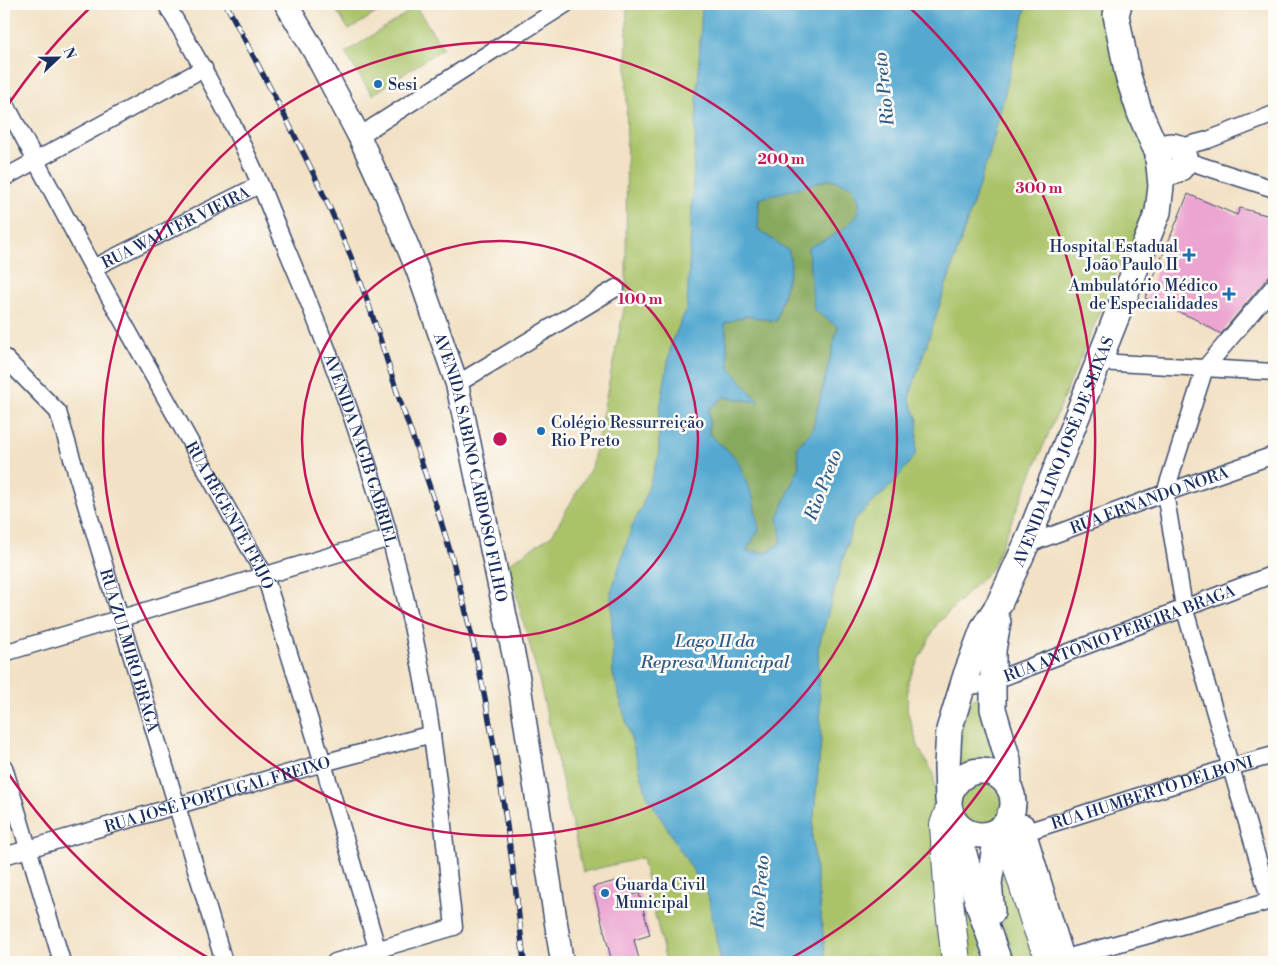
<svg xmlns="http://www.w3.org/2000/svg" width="1278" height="966" font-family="'Libre Bodoni',serif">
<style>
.green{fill:#aac369;stroke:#627964}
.forest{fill:#87a95d;stroke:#516c5e}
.water{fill:#54a9d0;stroke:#386c97;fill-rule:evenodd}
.building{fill:#eca5d1}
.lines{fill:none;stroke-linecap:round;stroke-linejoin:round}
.street-casing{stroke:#3b4a6d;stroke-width:19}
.secondary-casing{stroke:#3b4a6d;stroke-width:25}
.primary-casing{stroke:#3b4a6d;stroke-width:28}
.highway-casing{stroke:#3b4a6d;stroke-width:30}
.street{stroke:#fff;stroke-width:16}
.secondary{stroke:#fff;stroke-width:22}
.primary{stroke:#fff;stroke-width:25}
.highway{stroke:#fff;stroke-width:28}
.rail-casing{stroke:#1b2f5e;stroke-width:5.5}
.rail{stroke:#fdfcf7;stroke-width:4;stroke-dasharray:11;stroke-linecap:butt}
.ring{fill:none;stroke:#c2185b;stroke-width:2.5}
.poi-dot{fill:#1f6fb2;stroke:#fdfcf7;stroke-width:2}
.labels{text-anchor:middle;stroke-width:5;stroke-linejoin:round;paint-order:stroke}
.poi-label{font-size:16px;fill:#1b2f5e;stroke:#fdfcf7;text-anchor:start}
.street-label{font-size:16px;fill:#1b2f5e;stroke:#fdfcf7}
.water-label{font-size:18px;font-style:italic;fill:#2f5a86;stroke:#fdfcf7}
.centre{fill:#c2185b;stroke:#fdfcf7;stroke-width:2.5}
.ring-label{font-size:15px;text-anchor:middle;font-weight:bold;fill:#c2185b;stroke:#fdfcf7;stroke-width:5;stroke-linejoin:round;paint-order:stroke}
</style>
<rect width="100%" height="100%" fill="#fdfcf7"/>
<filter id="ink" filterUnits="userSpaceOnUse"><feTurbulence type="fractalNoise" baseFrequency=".02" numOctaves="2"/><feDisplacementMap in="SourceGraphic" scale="10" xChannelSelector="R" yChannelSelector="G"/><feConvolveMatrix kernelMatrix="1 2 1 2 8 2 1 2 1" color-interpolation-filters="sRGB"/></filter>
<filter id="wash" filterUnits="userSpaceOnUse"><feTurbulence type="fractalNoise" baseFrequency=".0096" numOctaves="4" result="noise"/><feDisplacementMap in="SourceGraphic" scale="20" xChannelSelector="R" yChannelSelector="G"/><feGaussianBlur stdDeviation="1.12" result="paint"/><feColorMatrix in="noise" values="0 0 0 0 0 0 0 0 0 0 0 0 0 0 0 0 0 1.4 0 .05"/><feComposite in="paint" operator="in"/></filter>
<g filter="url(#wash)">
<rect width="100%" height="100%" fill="#f2e1c4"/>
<!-- green -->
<g class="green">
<polygon points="332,4 390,4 349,30"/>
<polygon points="627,4 702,4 687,307 671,345 659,414 659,455 641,509 632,526 613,674 647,795 708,895 721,962 666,962 642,858 583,872 538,676 508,564 552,535 592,466 626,299"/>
<polygon points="1027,4 1110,4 1156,186 1126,259 1120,264 992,568 937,624 919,658 908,682 907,710 919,749 934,774 936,827 947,962 825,962 825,951 812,836 821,739 818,649 854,520 892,485 918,420 909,398 990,152"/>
<polygon points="416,7 443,48 372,95 345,53"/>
<polygon points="977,698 985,702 998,763 977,763 955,774 966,701"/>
<circle cx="980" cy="804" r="23"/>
<polygon points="953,852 987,962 962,962"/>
<polygon points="1006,857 1045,962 1015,962 1002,922 997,896"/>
</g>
<!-- forest -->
<path class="forest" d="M830 179 852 186C854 190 858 197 859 201 861 227 826 239 808 248L838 326 812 432 797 447 799 467 778 518 782 541 768 553 746 551 737 459 709 434V409L724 397 759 402 729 367 725 323 746 315 776 321 791 266 789 251 758 229 759 198Z"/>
<!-- water -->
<path class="water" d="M702 4H1027L990 152 909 398 918 420 916 454 892 485 854 520 818 649 821 739 812 836 825 951V962H721L708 895 647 795 613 674 611 592 632 526 641 509 659 455V414L671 345 687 307ZM830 179 852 186C854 190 858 197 859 201 861 227 826 238 808 248L814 310 838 327 812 431 797 447 799 467 778 518 782 541 768 553 746 551 759 530 753 498 737 459 709 434V409L724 397 759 402 729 367 725 323 746 316 776 321 791 266 789 251 758 229 759 199Z"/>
<g id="blocks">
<!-- building -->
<g class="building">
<polygon points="1188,194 1237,215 1240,208 1274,217 1274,270 1221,334 1193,318 1145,298"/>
<polygon points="627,878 631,895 639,893 650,935 634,940 639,959 626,962 612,962 593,887"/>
</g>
</g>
</g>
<g filter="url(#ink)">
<use href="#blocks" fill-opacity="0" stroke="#3b4a6d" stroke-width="1"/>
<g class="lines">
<defs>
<g id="street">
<path id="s1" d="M166 4C196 55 225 106 249 159 263 189 274 220 287 250 344 383 392 522 420 664 437 751 444 839 454 927L335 962"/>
<path id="s2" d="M4 101 93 268 265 576 323 763 381 962"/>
<polyline points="359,136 566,4"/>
<polyline points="1177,148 1208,140 1274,114"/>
<polyline points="1184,160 1274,189"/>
<polyline points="4,178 204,68"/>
<path id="s3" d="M93 268 259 185"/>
<path id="s4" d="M4 357 58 412 224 962"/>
<polyline points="1099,362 1274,372"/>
<polyline points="457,384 616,288"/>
<path id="s5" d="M1026 545 1165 493 1274 455"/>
<polyline points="4,653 390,538"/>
<path id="s6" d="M961 689 993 681 1274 574"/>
<polyline points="4,767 62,962"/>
<polyline points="1025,823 1066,958"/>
<path id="s7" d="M1029 831 1230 767 1274 755"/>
<path id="s8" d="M4 856 323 763 432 734"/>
<polyline points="1270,901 1184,607 1165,493 1205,368 1274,286"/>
<polyline points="1055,961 1274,900"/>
</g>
<g id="secondary">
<path id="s9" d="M286 4 314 51 359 136 388 199 417 269 457 384 518 676 562 962"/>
</g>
<g id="primary">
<polyline points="1119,4 1116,15 1128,76 1140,113 1154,145 1159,153"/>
<circle cx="1171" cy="159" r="13"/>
<polyline points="998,622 993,650 993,709 1008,760 1009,787"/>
<circle cx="981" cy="803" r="32"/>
<path id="s10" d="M948 800 947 766 949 730 966 675 984 627 999 604 1026 545 1158 212 1161 186 1159 165"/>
<polyline points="955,823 979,906 999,962"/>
<polyline points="992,912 989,883 995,847 1000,829"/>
</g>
<g id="highway">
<polyline points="949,811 944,825 949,900 956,962"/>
<polyline points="1010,817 1010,828 1016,846 1018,868 1034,919 1043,943 1055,962"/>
</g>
</defs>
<!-- street casing -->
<use href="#street" class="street-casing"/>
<!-- secondary casing -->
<use href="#secondary" class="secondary-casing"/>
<!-- primary casing -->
<use href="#primary" class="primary-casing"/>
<!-- highway casing -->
<use href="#highway" class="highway-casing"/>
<!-- street -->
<use href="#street" class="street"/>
<!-- secondary -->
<use href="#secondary" class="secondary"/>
<!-- primary -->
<use href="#primary" class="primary"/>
<!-- highway -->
<use href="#highway" class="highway"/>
<defs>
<path id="rail" d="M226 4C265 79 306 153 340 231 364 285 381 342 399 398 418 453 438 507 453 562 489 693 510 828 524 962"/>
</defs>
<!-- rail casing -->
<use href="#rail" class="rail-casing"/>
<!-- rail -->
<use href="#rail" class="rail"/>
</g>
</g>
<!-- distance rings -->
<g class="ring">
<circle cx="500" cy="439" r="198"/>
<circle cx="500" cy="439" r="397"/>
<path d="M216 962A595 595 0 0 1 4 767M4 111A595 595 0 0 1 94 4M906 4A595 595 0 0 1 784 962"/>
</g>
<!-- markers -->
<g class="poi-dot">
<circle cx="378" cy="84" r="5"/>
<path d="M1186.5 247.5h5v5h5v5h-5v5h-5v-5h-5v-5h5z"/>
<path d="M1226.5 286.5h5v5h5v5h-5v5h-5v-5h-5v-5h5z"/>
<circle cx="541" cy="431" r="5"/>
<circle cx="605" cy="893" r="5"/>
</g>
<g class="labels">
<!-- poi labels -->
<g class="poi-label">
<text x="388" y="90">Sesi</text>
<text x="1178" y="252" text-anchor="end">Hospital Estadual<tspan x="1178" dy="18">João Paulo II</tspan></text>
<text x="1218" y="291" text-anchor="end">Ambulatório Médico<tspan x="1218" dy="18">de Especialidades</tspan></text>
<text x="551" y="428">Colégio Ressurreição<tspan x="551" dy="18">Rio Preto</tspan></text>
<text x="615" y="890">Guarda Civil<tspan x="615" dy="18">Municipal</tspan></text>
</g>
<!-- street labels -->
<g class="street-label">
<text dy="6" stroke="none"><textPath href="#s3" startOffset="92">RUA WALTER VIEIRA</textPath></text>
<text dy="6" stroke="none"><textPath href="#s1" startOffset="488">AVENIDA NAGIB GABRIEL</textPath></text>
<text dy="6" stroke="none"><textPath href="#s10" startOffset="372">AVENIDA LINO JOSÉ DE SEIXAS</textPath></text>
<text dy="6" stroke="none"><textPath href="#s9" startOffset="502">AVENIDA SABINO CARDOSO FILHO</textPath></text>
<text dy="6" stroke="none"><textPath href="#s5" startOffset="131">RUA ERNANDO NORA</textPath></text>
<text dy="6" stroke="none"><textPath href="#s2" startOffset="472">RUA REGENTE FEIJÓ</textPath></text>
<text dy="6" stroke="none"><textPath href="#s6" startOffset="168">RUA ANTÔNIO PEREIRA BRAGA</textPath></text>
<text dy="6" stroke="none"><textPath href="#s4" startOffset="326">RUA ZULMIRO BRAGA</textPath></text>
<text dy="6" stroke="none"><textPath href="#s7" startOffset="129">RUA HUMBERTO DELBONI</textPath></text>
<text dy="6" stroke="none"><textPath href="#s8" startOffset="222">RUA JOSÉ PORTUGAL FREIXO</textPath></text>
</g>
<!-- water labels -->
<g class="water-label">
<text transform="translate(884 89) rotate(-96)" y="6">Rio Preto</text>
<text transform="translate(823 485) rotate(-69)" y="6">Rio Preto</text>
<text x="715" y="647">Lago II da<tspan x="715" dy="21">Represa Municipal</tspan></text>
<text transform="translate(760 892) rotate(-86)" y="6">Rio Preto</text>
</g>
</g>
<circle cx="500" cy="439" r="8" class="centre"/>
<g class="ring-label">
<text x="781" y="164">200 m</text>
<text x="1039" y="193">300 m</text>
<text x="640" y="304">100 m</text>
</g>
<!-- margin -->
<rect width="1278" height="966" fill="none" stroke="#fdfcf7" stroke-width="20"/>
<!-- north arrow -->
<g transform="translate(58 58) rotate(68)" stroke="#fdfcf7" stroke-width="4" paint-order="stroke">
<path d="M0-4L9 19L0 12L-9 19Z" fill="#1b2f5e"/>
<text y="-8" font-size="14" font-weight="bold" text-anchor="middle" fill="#1b2f5e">N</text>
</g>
</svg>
